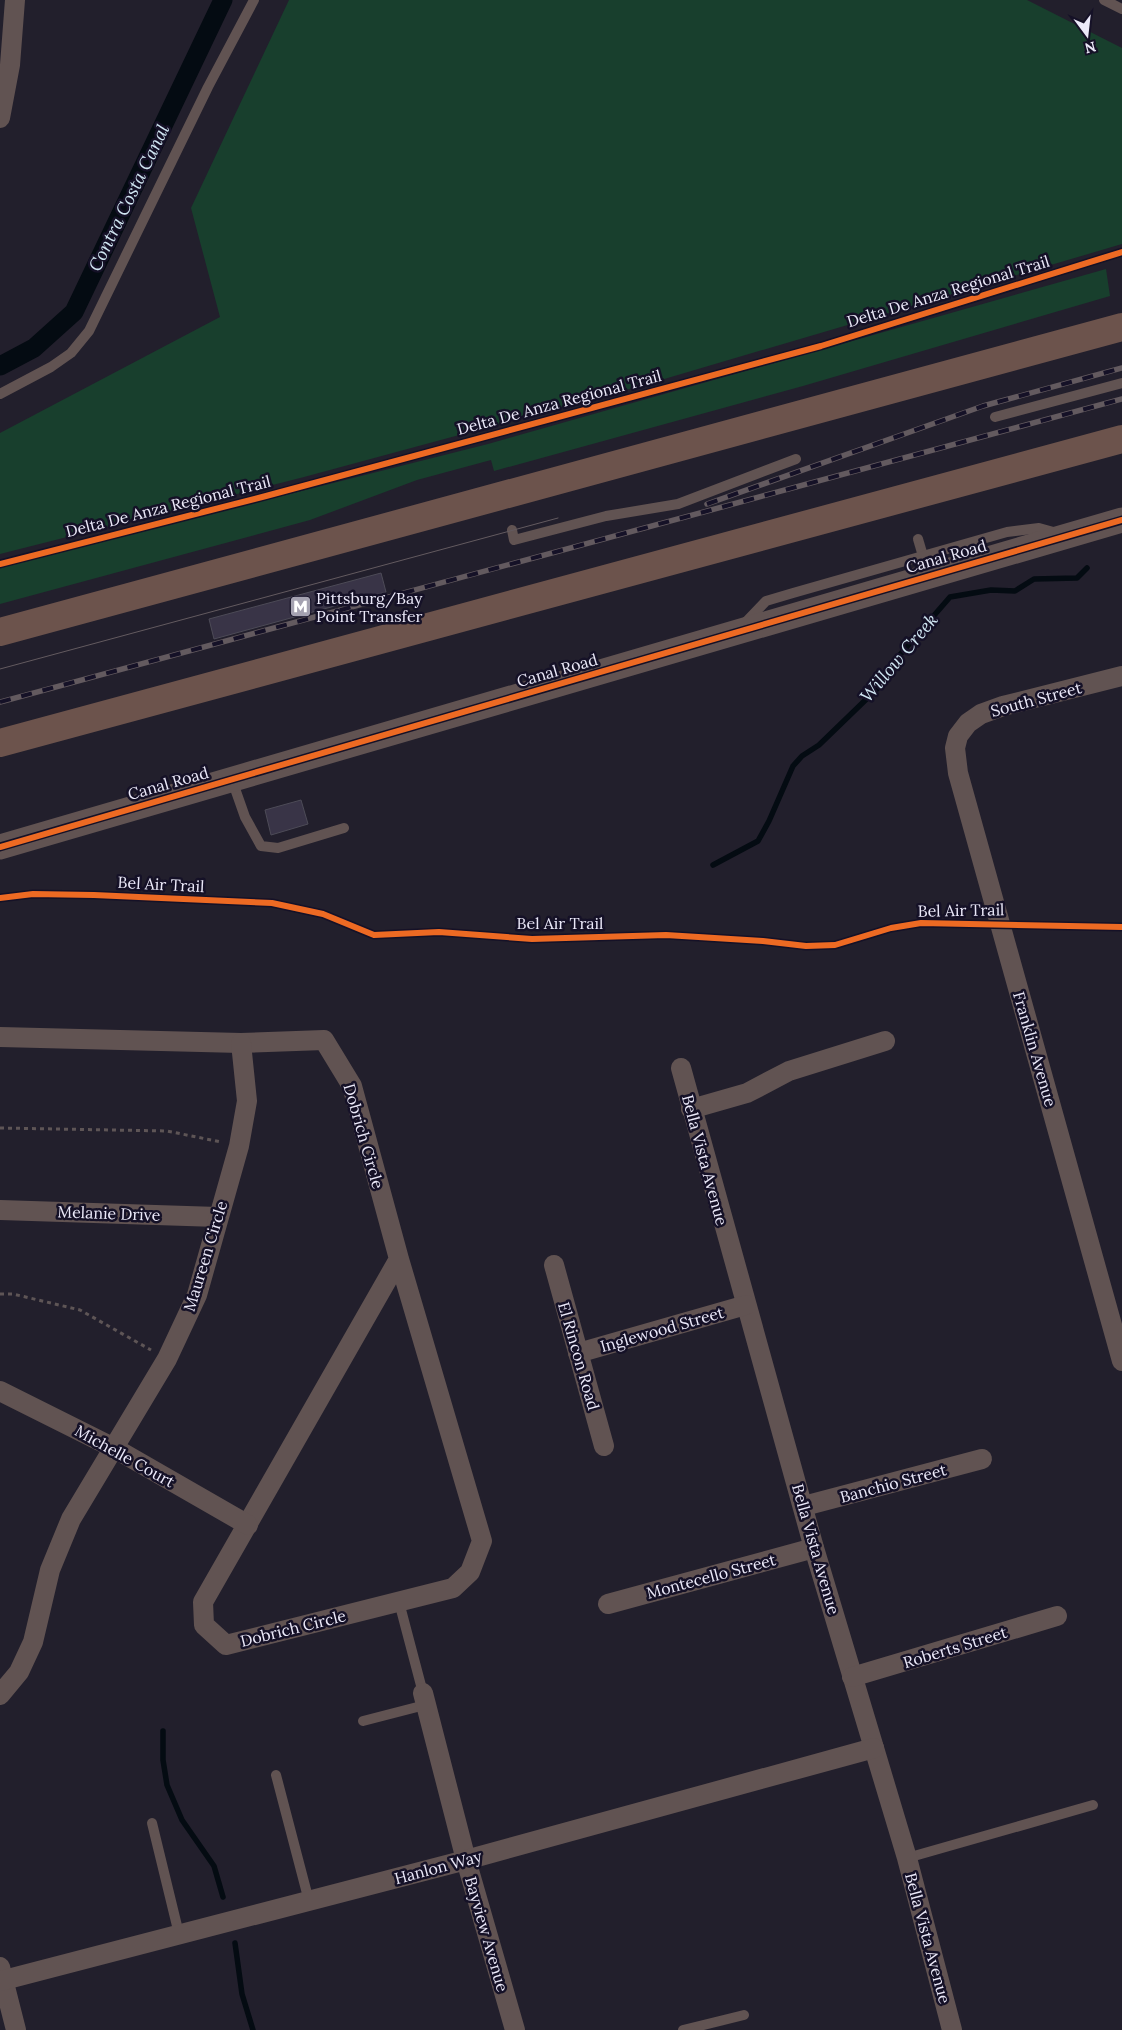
<svg xmlns="http://www.w3.org/2000/svg" width="1122" height="2030" font-family="Lora,serif">
<style>
.green{fill:#183f2d}
.lines{fill:none;stroke-linecap:round;stroke-linejoin:round}
.stream{stroke:#040b12;stroke-width:5.5}
.canal{stroke:#040b12;stroke-width:19}
.building{fill:#393447;stroke:#4d4b57}
.path{stroke:#5e5556;stroke-width:3;stroke-dasharray:4 4;stroke-linecap:butt}
.service{stroke:#615352;stroke-width:10}
.minor{stroke:#615352;stroke-width:20}
.tertiary{stroke:#615352;stroke-width:25}
.motorway{stroke:#6c534c;stroke-width:28}
.tram{stroke:#635a5f;stroke-width:1}
.rail-casing{stroke:#635a5f;stroke-width:5.5}
.rail{stroke:#151127;stroke-width:4;stroke-dasharray:11;stroke-linecap:butt}
.cycleway-casing{stroke:#151127;stroke-width:9}
.cycleway{stroke:#ed6a23;stroke-width:6}
.labels{text-anchor:middle;stroke-width:5;stroke-linejoin:round;paint-order:stroke}
.street-label{font-size:16px;fill:#ebe9f9;stroke:#151127}
.poi-label{font-size:16px;fill:#ebe9f9;stroke:#151127;text-anchor:start}
.water-label{font-size:18px;font-style:italic;fill:#d1e7f3;stroke:#151127}
</style>
<rect width="100%" height="100%" fill="#221f2c"/>
<!-- green -->
<g class="green">
<polygon points="289,0 1027,0 1122,48 1122,244 644,385 304,477 0,554 0,433 220,317 191,208"/>
<polygon points="1106,269 1110,296 803,386 494,471 491,460 417,480 310,520 0,604 0,567 488,444"/>
</g>
<g class="lines">
<!-- stream -->
<g class="stream">
<polyline points="713,865 758,841 769,821 793,766 802,756 819,745 881,685 891,665 950,597 991,590 1015,591 1034,579 1077,578 1087,568"/>
<polyline points="163,1731 163,1760 167,1785 182,1820 214,1866 223,1897"/>
<polyline points="235,1943 242,1994 253,2030"/>
</g>
<!-- canal -->
<polyline class="canal" points="0,366 34,348 74,312 223,0"/>
</g>
<!-- building -->
<g class="building">
<polygon points="381,573 386,592 214,639 209,619"/>
<polygon points="301,800 308,824 271,835 265,810"/>
</g>
<g class="lines">
<!-- path -->
<g class="path">
<polyline points="0,1128 167,1131 221,1142"/>
<polyline points="0,1294 13,1294 80,1310 151,1350"/>
</g>
<!-- service -->
<g class="service">
<polyline points="1104,0 1122,9"/>
<polyline points="0,394 51,367 71,353 89,331 208,87 254,0"/>
<polyline points="995,417 1122,383"/>
<polyline points="512,530 514,540 606,516 678,504 796,459"/>
<polyline points="918,539 923,556"/>
<polyline points="744,624 766,601 793,593 1007,532 1039,528 1057,533"/>
<polyline points="232,780 245,817 261,846 278,848 344,828"/>
<polyline points="399,1602 423,1693"/>
<polyline points="363,1721 425,1705"/>
<polyline points="276,1775 309,1901"/>
<polyline points="152,1823 179,1934"/>
<polyline points="907,1858 1093,1805"/>
<polyline points="683,2030 744,2015"/>
</g>
<!-- minor -->
<g class="minor">
<polyline points="0,118 10,65 15,0"/>
<polyline points="1122,676 1003,706 981,714 968,723 958,736 955,748 958,773 1122,1361"/>
<polyline points="0,1037 241,1043 324,1040 352,1086 399,1259 482,1541 470,1572 453,1588 226,1645 204,1625 203,1602 399,1259"/>
<polyline points="681,1068 814,1548 907,1858 952,2030"/>
<polyline points="691,1109 747,1093 789,1071 885,1041"/>
<polyline points="0,1210 218,1217"/>
<polyline points="554,1265 604,1446"/>
<polyline points="578,1353 746,1305"/>
<polyline points="0,1391 114,1448 248,1525"/>
<polyline points="804,1506 982,1459"/>
<polyline points="608,1604 814,1548"/>
<polyline points="852,1677 1057,1616"/>
<polyline points="423,1693 466,1860 515,2030"/>
<polyline points="0,1695 19,1672 33,1642 50,1570 71,1519 167,1359 197,1295 239,1146 247,1101 241,1043"/>
<polyline points="0,1967 16,2030"/>
<polyline points="0,1981 466,1860 874,1748"/>
</g>
<!-- tertiary -->
<polyline class="tertiary" points="0,847 1122,520"/>
<!-- motorway -->
<g class="motorway">
<polyline points="0,632 1122,327"/>
<polyline points="0,743 1122,439"/>
</g>
<!-- tram -->
<polyline class="tram" points="0,669 558,518"/>
<defs>
<g id="rail">
<polyline points="707,504 983,406 1122,368"/>
<polyline points="0,702 1122,399"/>
</g>
</defs>
<!-- rail casing -->
<use href="#rail" class="rail-casing"/>
<!-- rail -->
<use href="#rail" class="rail"/>
<defs>
<g id="cycleway">
<polyline points="0,564 266,496 821,346 1122,252"/>
<polyline points="0,847 1122,520"/>
<polyline points="0,898 33,894 94,895 272,903 323,914 374,935 439,932 532,939 666,935 763,941 806,946 835,945 891,928 921,923 1122,927"/>
</g>
</defs>
<!-- cycleway casing -->
<use href="#cycleway" class="cycleway-casing"/>
<!-- cycleway -->
<use href="#cycleway" class="cycleway"/>
</g>
<!-- icons -->
<defs>
<symbol id="metro-square" viewBox="-11 -11 22 22"><rect x="-9" y="-9" width="18" height="18" rx="4" fill="#a5a2b1" stroke="#151127"/><path d="M-5.5 5V-5H-3L0 0L3-5H5.5V5H3V-.5L0 4L-3-.5V5Z" fill="#fff"/></symbol>
</defs>
<g fill-rule="evenodd">
<use href="#metro-square" x="288" y="594" width="25" height="25"/>
</g>
<g class="labels">
<!-- street labels -->
<g class="street-label">
<text transform="translate(948 291) rotate(-17)" y="6">Delta De Anza Regional Trail</text>
<text transform="translate(559 402) rotate(-15)" y="6">Delta De Anza Regional Trail</text>
<text transform="translate(168 506) rotate(-14)" y="6">Delta De Anza Regional Trail</text>
<text transform="translate(946 556) rotate(-16)" y="6">Canal Road</text>
<text transform="translate(557 670) rotate(-16)" y="6">Canal Road</text>
<text transform="translate(1036 699) rotate(-15)" y="6">South Street</text>
<text transform="translate(168 783) rotate(-16)" y="6">Canal Road</text>
<text transform="translate(161 884) rotate(3)" y="6">Bel Air Trail</text>
<text transform="translate(961 910) rotate(-1)" y="6">Bel Air Trail</text>
<text x="560" y="929">Bel Air Trail</text>
<text transform="translate(1035 1049) rotate(74)" y="6">Franklin Avenue</text>
<text transform="translate(364 1136) rotate(74)" y="6">Dobrich Circle</text>
<text transform="translate(705 1160) rotate(75)" y="6">Bella Vista Avenue</text>
<text transform="translate(109 1213) rotate(2)" y="6">Melanie Drive</text>
<text transform="translate(205 1256) rotate(-73)" y="6">Maureen Circle</text>
<text transform="translate(662 1329) rotate(-16)" y="6">Inglewood Street</text>
<text transform="translate(579 1356) rotate(74)" y="6">El Rincon Road</text>
<text transform="translate(125 1456) rotate(29)" y="6">Michelle Court</text>
<text transform="translate(893 1483) rotate(-15)" y="6">Banchio Street</text>
<text transform="translate(816 1549) rotate(74)" y="6">Bella Vista Avenue</text>
<text transform="translate(711 1576) rotate(-15)" y="6">Montecello Street</text>
<text transform="translate(293 1628) rotate(-14)" y="6">Dobrich Circle</text>
<text transform="translate(955 1647) rotate(-17)" y="6">Roberts Street</text>
<text transform="translate(438 1867) rotate(-15)" y="6">Hanlon Way</text>
<text transform="translate(487 1934) rotate(74)" y="6">Bayview Avenue</text>
<text transform="translate(928 1938) rotate(75)" y="6">Bella Vista Avenue</text>
</g>
<!-- poi labels -->
<g class="poi-label">
<text x="316" y="604">Pittsburg/Bay<tspan x="316" dy="18">Point Transfer</tspan></text>
</g>
<!-- water labels -->
<g class="water-label">
<text transform="translate(129 198) rotate(-64)" y="6">Contra Costa Canal</text>
<text transform="translate(899 658) rotate(-50)" y="6">Willow Creek</text>
</g>
</g>
<!-- north arrow -->
<g transform="translate(1087 35) rotate(165)" stroke="#151127" stroke-width="4" paint-order="stroke">
<path d="M0-4L9 19L0 12L-9 19Z" fill="#ebe9f9"/>
<text y="-8" font-size="14" font-weight="bold" text-anchor="middle" fill="#ebe9f9">N</text>
</g>
</svg>
